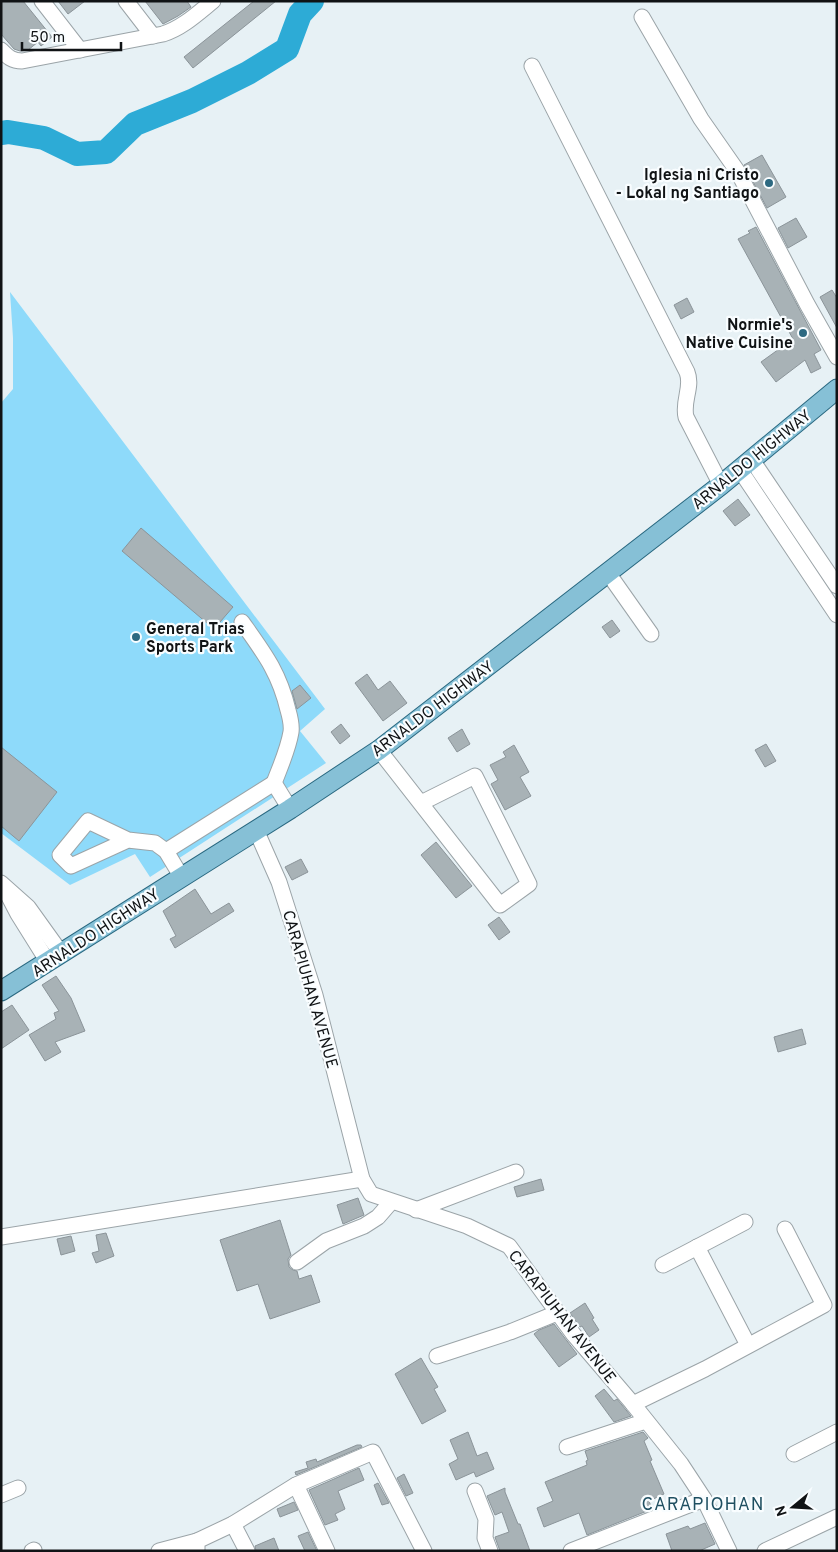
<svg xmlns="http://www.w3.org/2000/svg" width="838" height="1552" font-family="Overpass,sans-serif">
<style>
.green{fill:#8edafa}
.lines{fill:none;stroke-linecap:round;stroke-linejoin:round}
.river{stroke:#2dabd6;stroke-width:24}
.building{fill:#a8b2b6;stroke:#8b9499}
.minor-casing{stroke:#9ba4a8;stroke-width:17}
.major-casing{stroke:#296880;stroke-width:21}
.minor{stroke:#fff;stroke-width:15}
.major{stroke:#86c0d6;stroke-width:19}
.poi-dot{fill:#2d6981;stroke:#f9fdff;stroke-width:2}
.labels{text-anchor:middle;stroke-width:4.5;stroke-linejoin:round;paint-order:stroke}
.poi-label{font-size:16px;font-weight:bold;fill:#101315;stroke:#f9fdff;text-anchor:end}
.street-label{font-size:16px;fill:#101315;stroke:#f9fdff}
.neighbourhood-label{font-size:18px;letter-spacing:1px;fill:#1f4f61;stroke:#f9fdff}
</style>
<rect width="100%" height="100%" fill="#e7f1f5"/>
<!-- green -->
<polygon class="green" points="10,292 325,709 300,731 326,763 150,877 135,854 70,885 1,833 1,403 13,389 13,338"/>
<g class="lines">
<!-- river -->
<polyline class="river" points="1,133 8,132 44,138 77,154 106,152 135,124 192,101 248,73 287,49 300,14 312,1"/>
</g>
<!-- building -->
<g class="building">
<polygon points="1,1 23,1 52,37 41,46 38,42 28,50 20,51 14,49 1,34"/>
<polygon points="58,1 85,1 68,14"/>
<polygon points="145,1 187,1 191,7 178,16 163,24"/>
<polygon points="254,1 276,1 193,68 184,57"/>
<polygon points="762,155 786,197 767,208 744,165"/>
<polygon points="796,218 807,237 788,248 778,228"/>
<polygon points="756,227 821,350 814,354 821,368 811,373 805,360 776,382 761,362 793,339 738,239 750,233 748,231"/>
<polygon points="832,290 837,298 837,328 820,297"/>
<polygon points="687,298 694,312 681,319 674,305"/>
<polygon points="738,499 750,515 735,526 723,511"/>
<polygon points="141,528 233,607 214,629 122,551"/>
<polygon points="612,620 620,631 610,638 602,627"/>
<polygon points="367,674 378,690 390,681 407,703 383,721 355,683"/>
<polygon points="300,685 311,698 297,709 292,691"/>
<polygon points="341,724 350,736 340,744 331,732"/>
<polygon points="462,729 470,744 457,752 448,738"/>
<polygon points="766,744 776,761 765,767 755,750"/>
<polygon points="514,745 529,772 520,777 531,796 505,810 491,784 498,780 490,765 506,757 503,752"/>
<polygon points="1,747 57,792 19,841 1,826"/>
<polygon points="436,842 472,886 456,898 421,855"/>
<polygon points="301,859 308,872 292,880 285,867"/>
<polygon points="195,889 211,914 229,903 234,911 175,948 170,939 176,936 163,911"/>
<polygon points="499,917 510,932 499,940 488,925"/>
<polygon points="56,976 71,998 85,1031 55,1042 61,1052 45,1061 29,1035 56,1019 54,1013 59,1011 42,985"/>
<polygon points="12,1005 29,1030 1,1049 1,1012"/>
<polygon points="802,1029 806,1044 778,1052 774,1037"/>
<polygon points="541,1179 544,1190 517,1197 514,1187"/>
<polygon points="358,1198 364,1215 343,1224 337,1205"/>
<polygon points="280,1220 291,1255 288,1259 289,1267 293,1270 297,1271 299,1279 311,1275 320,1302 270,1319 258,1284 237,1291 220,1240"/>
<polygon points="106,1233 114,1256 96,1263 92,1253 99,1251 96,1235"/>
<polygon points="71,1236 75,1251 61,1255 57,1239"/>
<polygon points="585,1303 594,1318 592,1319 599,1330 589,1337 582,1326 580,1327 570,1313"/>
<polygon points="554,1324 577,1354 559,1367 534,1334 539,1330"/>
<polygon points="421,1358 438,1387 434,1389 446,1411 422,1424 395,1374"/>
<polygon points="604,1389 614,1401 617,1399 631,1416 614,1422 595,1396"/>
<polygon points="468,1432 477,1456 487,1452 494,1469 476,1477 474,1472 456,1480 449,1464 458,1459 450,1440"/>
<polygon points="643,1432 648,1438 644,1441 652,1460 650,1461 664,1494 649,1501 652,1509 587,1535 579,1513 544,1527 537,1508 553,1501 545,1482 587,1465 586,1461 588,1460 585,1451"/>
<polygon points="357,1445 361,1445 362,1447 296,1475 295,1472 308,1468 306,1462 316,1459 317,1462"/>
<polygon points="359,1468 364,1480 338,1491 345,1509 335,1514 338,1520 325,1525 309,1490"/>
<polygon points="404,1474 413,1493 406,1496 397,1478"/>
<polygon points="378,1483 389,1503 382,1505 374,1485"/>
<polygon points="505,1488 505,1492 518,1524 520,1524 530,1551 500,1551 496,1540 495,1537 509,1532 502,1512 495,1515 487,1496"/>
<polygon points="294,1502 298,1510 280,1517 277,1509"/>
<polygon points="705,1523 715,1544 699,1551 672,1551 666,1534 688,1526 690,1529"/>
<polygon points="308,1532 317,1551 305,1551 298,1536"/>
<polygon points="274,1538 279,1551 256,1551 255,1546"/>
</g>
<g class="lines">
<defs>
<g id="minor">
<polyline points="42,1 80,50"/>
<polyline points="126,1 153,36"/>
<polyline points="642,17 701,119 738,172 807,304 837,357"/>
<path d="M1 50C8 57 12 61 22 61L163 34C182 28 197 14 213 1"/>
<path d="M532 66 687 372C693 387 682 401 686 417L721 485"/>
<polyline points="752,460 837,586"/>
<polyline points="740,470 837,615"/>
<polyline points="608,573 651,634"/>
<path d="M242 622C264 653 279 672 288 710 290 717 292 725 291 732 288 750 280 767 274 783"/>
<polyline points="379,750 500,905 529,884 475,776 421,803"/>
<polyline points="256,830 279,882 315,995 362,1179 371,1194 467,1226 509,1246 574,1335 633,1404 681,1464 704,1499 729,1551"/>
<polyline points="128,840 71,866 60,855 88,821 128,840 155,843 166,851 181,876"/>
<polyline points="166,851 274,783 290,809"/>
<polyline points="1,883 28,907 61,953"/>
<polyline points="6,891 18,914 48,962"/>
<polyline points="416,1210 516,1172"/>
<polyline points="1,1237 362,1179"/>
<polyline points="697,1247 748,1345"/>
<polyline points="297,1262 326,1241 364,1226 378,1217 391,1202"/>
<polyline points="663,1265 745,1222"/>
<polyline points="437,1356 510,1332 557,1313"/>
<polyline points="633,1404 705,1369 824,1305 785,1229"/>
<polyline points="567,1447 646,1421"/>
<polyline points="794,1454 837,1432"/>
<polyline points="296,1485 327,1551"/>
<polyline points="475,1491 486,1519 485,1538 490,1551"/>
<polyline points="1,1495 18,1488"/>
<polyline points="233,1524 247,1551"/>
<polyline points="32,1551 34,1550"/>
<polyline points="159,1551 197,1541"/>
<polyline points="197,1551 197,1541 233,1524 296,1485 373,1452 424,1551"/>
<polyline points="571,1551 704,1499"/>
<polyline points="765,1551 837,1517"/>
</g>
<polyline id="major" points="1,991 290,809 379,750 721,485 837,389"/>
</defs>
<!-- minor casing -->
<use href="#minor" class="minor-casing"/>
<!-- major casing -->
<use href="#major" class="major-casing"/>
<!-- minor -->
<use href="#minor" class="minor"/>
<!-- major -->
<use href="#major" class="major"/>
</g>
<!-- markers -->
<g class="poi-dot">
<circle cx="769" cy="183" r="5"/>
<circle cx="803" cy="333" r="5"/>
<circle cx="136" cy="637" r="5"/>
</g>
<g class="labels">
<!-- poi labels -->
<g class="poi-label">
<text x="759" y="180">Iglesia ni Cristo<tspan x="759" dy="18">- Lokal ng Santiago</tspan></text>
<text x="793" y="330">Normie's<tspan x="793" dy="18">Native Cuisine</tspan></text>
<text x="146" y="634" text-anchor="start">General Trias<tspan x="146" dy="18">Sports Park</tspan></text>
</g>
<!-- street labels -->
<g class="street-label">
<text transform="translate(751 459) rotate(-39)" y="6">ARNALDO HIGHWAY</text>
<text transform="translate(432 708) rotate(-37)" y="6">ARNALDO HIGHWAY</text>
<text transform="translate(95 932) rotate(-33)" y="6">ARNALDO HIGHWAY</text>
<text transform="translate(311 989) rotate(74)" y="6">CARAPIUHAN AVENUE</text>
<text transform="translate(563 1316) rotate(52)" y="6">CARAPIUHAN AVENUE</text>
</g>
<!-- neighbourhood labels -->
<g class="neighbourhood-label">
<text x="703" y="1510">CARAPIOHAN</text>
</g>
</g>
<!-- border -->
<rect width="838" height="1552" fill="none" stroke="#101315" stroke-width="5"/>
<!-- north arrow -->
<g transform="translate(793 1507) rotate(252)" stroke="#f9fdff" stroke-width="4" paint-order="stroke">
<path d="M0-4L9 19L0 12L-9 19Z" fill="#101315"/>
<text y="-8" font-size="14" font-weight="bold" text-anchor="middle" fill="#101315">N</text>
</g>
<!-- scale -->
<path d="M22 42v8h99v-8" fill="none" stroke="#101315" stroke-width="2.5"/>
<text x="30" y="42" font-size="15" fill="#101315" stroke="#f9fdff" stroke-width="4" paint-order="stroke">50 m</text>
</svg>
